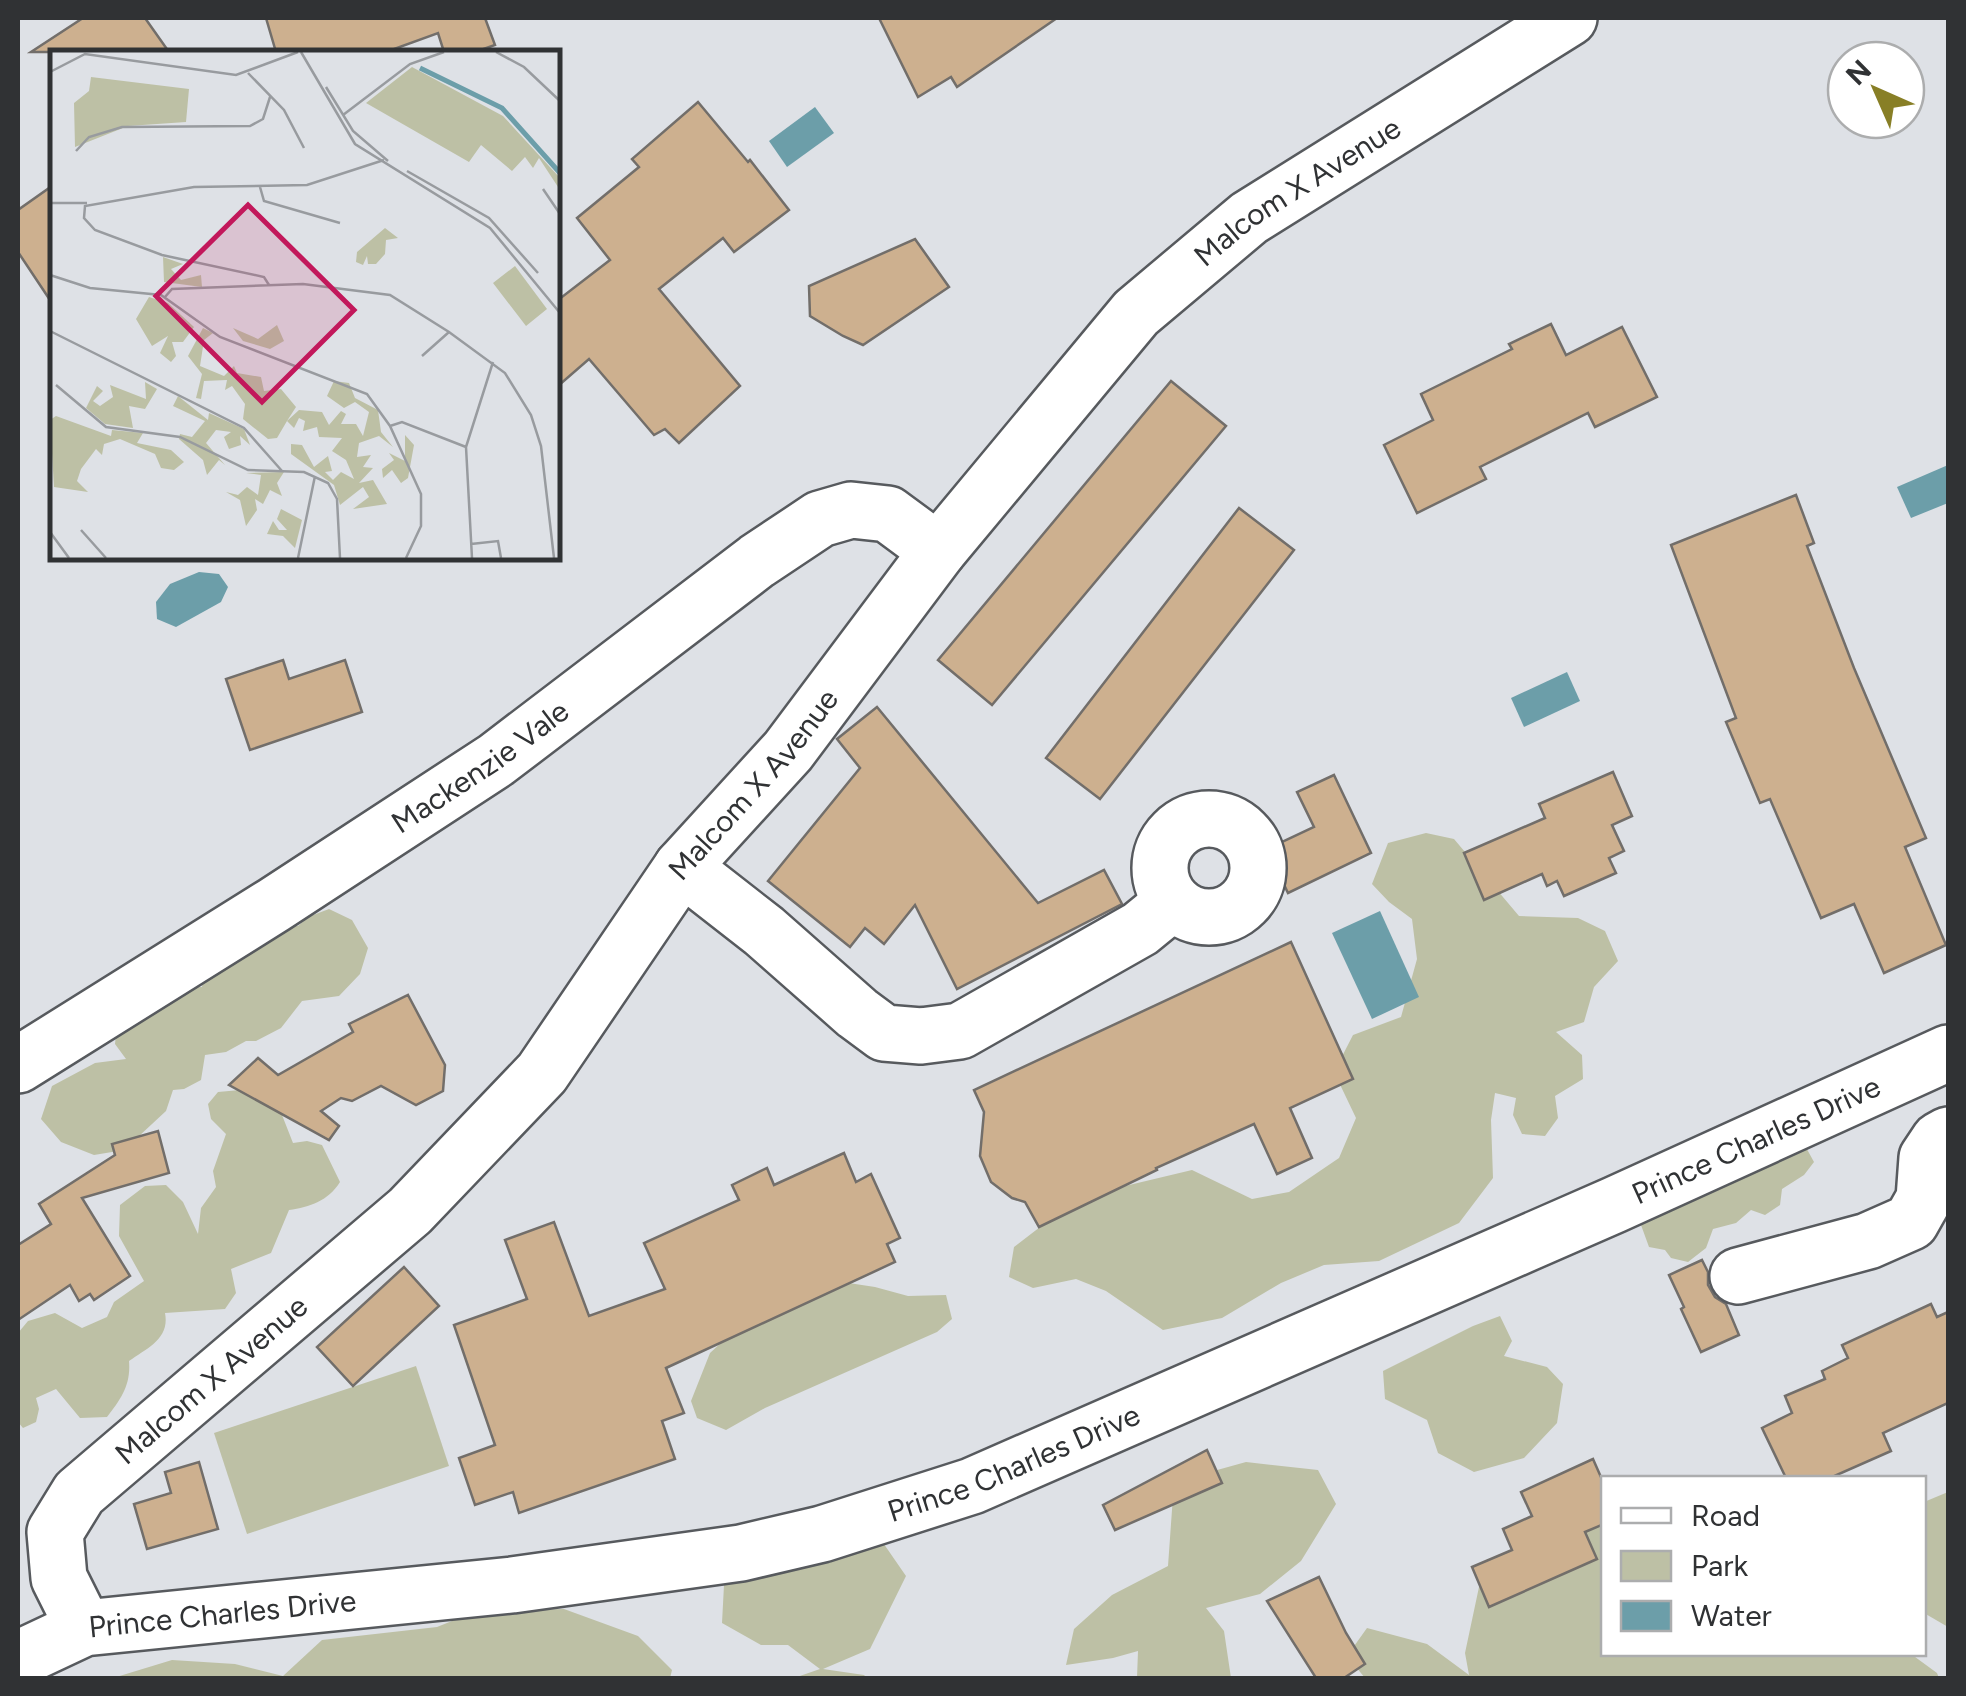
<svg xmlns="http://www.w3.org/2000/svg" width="1966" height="1696" font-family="Figtree,sans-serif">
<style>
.green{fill:#bdc0a5}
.water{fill:#6c9ea9}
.building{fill:#cdb08f;stroke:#726e6a;stroke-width:2.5}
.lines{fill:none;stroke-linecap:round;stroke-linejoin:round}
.minor-casing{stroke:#575a5e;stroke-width:60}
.minor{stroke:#fff;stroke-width:55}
.labels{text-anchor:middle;stroke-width:8;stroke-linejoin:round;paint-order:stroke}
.street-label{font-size:30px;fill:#303234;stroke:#fff}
.inset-river{fill:none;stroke:#6c9ea9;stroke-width:5}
.inset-road{fill:none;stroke:#989b9f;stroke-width:2.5}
.view{fill:#c2185b;fill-opacity:0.15;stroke:#c2185b;stroke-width:5}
.inset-edge{fill:none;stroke:#303234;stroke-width:5}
</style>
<rect width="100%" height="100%" fill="#dee1e6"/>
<!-- green -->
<g class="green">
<polygon points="1426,833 1454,839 1519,916 1578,918 1605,931 1618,961 1594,987 1584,1022 1556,1032 1582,1055 1583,1079 1555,1096 1558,1118 1545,1136 1522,1134 1513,1115 1516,1098 1495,1093 1491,1120 1493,1178 1459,1223 1379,1261 1324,1265 1281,1283 1222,1318 1163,1330 1106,1291 1076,1279 1033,1288 1009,1277 1014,1247 1079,1197 1192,1170 1252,1199 1289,1192 1339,1158 1356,1118 1334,1072 1353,1035 1401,1017 1417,959 1412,919 1389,902 1372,884 1388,843"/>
<polygon points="329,909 352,920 368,948 360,974 339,996 302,1001 281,1028 256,1041 246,1041 226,1052 205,1055 201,1080 184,1089 173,1090 166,1111 124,1150 94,1155 61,1142 41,1119 52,1086 95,1063 126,1059 115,1044 119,1007 142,985 202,987 207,949 268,918 298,926 308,917"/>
<path d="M251 1089 282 1115 293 1143 307 1141 322 1145 340 1182C328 1201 310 1207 289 1210L271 1253 231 1269 236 1293 225 1309 165 1313C170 1339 147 1348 129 1361 131 1385 121 1399 107 1417L80 1418 56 1389 36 1398 39 1409 36 1422 23 1428 18 1422V1333L28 1321 55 1313 82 1328 107 1317 114 1302 144 1281 119 1236 120 1205 145 1186 166 1185 183 1202 198 1234 201 1208 216 1187 213 1171 226 1134 211 1119 208 1104 218 1092Z"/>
<polygon points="1803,1142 1814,1162 1804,1175 1782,1189 1780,1205 1765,1215 1751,1210 1736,1223 1713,1229 1706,1248 1688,1262 1671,1258 1665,1250 1649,1247 1641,1225 1647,1202"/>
<polygon points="829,1280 875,1287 908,1296 946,1295 952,1319 937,1332 765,1408 726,1430 697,1418 691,1401 710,1353 749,1317"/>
<polygon points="1500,1316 1512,1341 1504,1356 1547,1367 1563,1384 1557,1423 1524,1458 1474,1472 1438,1453 1427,1420 1385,1399 1383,1371 1473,1326"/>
<polygon points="416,1366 449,1466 247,1534 214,1433"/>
<polygon points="1246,1462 1318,1470 1336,1504 1301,1561 1260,1594 1206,1608 1224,1631 1231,1678 1137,1678 1138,1651 1113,1658 1066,1665 1074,1629 1112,1595 1168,1566 1174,1482"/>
<polygon points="1948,1492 1948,1627 1924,1613 1924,1502"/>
<polygon points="868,1521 906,1576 870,1649 823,1669 864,1675 867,1678 794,1678 820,1669 788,1645 761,1645 722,1623 725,1566"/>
<polygon points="1603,1523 1604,1654 1911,1654 1937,1673 1939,1678 1365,1678 1356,1667 1352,1649 1367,1628 1427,1644 1469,1675 1465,1653 1479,1587 1546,1530"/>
<polygon points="564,1609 638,1636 672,1670 670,1678 113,1678 172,1660 235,1664 283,1676 322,1640 437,1627 477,1611"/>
</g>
<!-- water -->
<g class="water">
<polygon points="815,107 834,133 787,167 769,141"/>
<polygon points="1948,465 1948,503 1911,518 1897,487"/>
<polygon points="199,572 219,574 228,587 221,602 176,627 157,619 156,602 170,584"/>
<polygon points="1567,672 1580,701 1524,727 1511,698"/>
<polygon points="1380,911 1419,997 1372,1019 1332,933"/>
</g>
<!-- building -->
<g class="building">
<polygon points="83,18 145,18 169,52 31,52"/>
<polygon points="266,18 485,18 495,45 475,52 444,52 438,33 386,52 276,52"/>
<polygon points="879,18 1057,18 957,87 951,77 918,97"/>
<polygon points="698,102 748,162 750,160 789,210 734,252 723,238 659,289 740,386 679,443 665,429 654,435 589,359 558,386 558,300 610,260 577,218 639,167 632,159"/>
<polygon points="52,186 52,303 18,252 18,210"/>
<polygon points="915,239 949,287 863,345 843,336 810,316 809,286"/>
<polygon points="1551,324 1566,355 1622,327 1657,397 1595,427 1588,413 1480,467 1486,479 1417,513 1384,445 1433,420 1421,394 1512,349 1509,344"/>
<polygon points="1171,381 1226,426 992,705 938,660"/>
<polygon points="1796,495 1814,543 1807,546 1854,668 1926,838 1905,847 1946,945 1884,973 1854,904 1821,918 1770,799 1760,803 1726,722 1736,718 1671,545"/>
<polygon points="1239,508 1294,550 1100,799 1046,758"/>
<polygon points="283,660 289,679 345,660 362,712 250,750 226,679"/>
<polygon points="877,707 1038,903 1104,870 1122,904 957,989 915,905 884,944 865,928 850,947 768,881 860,768 837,739"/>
<polygon points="1613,772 1632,816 1612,825 1624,851 1609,858 1616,873 1564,896 1557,881 1547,886 1542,874 1484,900 1464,853 1545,818 1539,804"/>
<polygon points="1334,775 1371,853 1288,893 1267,849 1314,827 1297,792"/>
<polygon points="1291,942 1353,1079 1290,1108 1312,1158 1277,1174 1254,1124 1156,1168 1157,1170 1039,1227 1025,1202 1012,1198 991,1182 980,1156 984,1112 974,1090"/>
<polygon points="408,995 445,1065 443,1091 416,1105 381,1086 352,1101 341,1098 321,1111 339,1126 329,1140 229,1085 258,1058 278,1075 353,1032 349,1024"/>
<polygon points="158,1131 169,1173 82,1198 130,1276 94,1300 90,1294 79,1301 70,1285 18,1320 18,1245 51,1224 39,1204 115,1155 112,1144"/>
<polygon points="844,1153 856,1182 871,1174 900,1238 887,1244 895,1262 666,1368 684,1413 662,1421 675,1459 519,1513 513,1492 475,1505 459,1458 495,1445 454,1325 527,1299 505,1240 554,1222 589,1316 665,1289 644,1243 739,1200 732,1185 767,1168 774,1185"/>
<polygon points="1702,1260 1708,1272 1708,1285 1715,1297 1726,1304 1739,1335 1701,1352 1681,1309 1684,1307 1669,1275"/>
<polygon points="404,1267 439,1306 353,1386 317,1347"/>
<polygon points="1931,1304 1937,1317 1948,1312 1948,1403 1883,1433 1891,1451 1830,1478 1786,1478 1762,1428 1792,1413 1785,1396 1825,1379 1822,1371 1848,1358 1842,1345"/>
<polygon points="1207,1450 1222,1483 1115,1530 1103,1505"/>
<polygon points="1593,1459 1604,1484 1604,1524 1585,1532 1597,1559 1489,1607 1472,1567 1512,1550 1503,1529 1532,1516 1521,1492"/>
<polygon points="199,1462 218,1529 147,1549 134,1504 171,1493 165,1472"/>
<polygon points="1319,1577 1346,1633 1365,1664 1344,1678 1316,1678 1267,1601"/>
</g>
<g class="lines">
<defs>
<g id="minor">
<circle cx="1209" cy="868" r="49"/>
<polyline points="682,867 764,931 857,1013 884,1033 921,1036 960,1031 1140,929 1173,902"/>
<path id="s1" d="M18 1065 274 905 496 760 757 561 820 519 851 510 888 514 938 551"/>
<polyline points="1738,1276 1868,1241 1911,1222 1924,1199 1927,1158 1939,1140 1948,1135"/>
<path id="s2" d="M84 1628 59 1578 55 1532 79 1493 410 1211 542 1073 682 867 788 751 938 551 1136 313 1249 218 1569 18"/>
<path id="s3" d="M18 1659 84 1628 512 1585 741 1553 822 1534 972 1486 1614 1205 1948 1053"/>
</g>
</defs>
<!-- minor casing -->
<use href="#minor" class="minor-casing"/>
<!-- minor -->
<use href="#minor" class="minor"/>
</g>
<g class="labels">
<!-- street labels -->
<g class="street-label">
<text dy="10" stroke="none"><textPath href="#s2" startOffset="1942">Malcom X Avenue</textPath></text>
<text dy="10" stroke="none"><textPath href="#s1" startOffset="550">Mackenzie Vale</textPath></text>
<text dy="10" stroke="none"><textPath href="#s2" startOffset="1132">Malcom X Avenue</textPath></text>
<text dy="10" stroke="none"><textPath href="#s3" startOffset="1832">Prince Charles Drive</textPath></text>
<text dy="10" stroke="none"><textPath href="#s2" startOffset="322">Malcom X Avenue</textPath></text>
<text dy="10" stroke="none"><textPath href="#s3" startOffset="1022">Prince Charles Drive</textPath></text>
<text dy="10" stroke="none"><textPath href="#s3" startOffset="212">Prince Charles Drive</textPath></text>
</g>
</g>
<!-- overview -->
<g transform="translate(50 50)">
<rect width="510" height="510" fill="#dee1e6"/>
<path d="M362 17 453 66 510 128V140L489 108 483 118 475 107 462 121 431 95 419 112 316 53ZM41 27 139 39 136 72 78 76 25 97 24 53 39 41ZM335 178 348 188 336 190 335 204 326 214H318L317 206 313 215 306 212 307 202ZM113 207 133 214 121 219 131 230 151 225 152 237 114 232ZM465 216 497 259 476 276 443 233ZM99 247 118 253 144 277 133 292H122L126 306 121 312 110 303 118 286 102 296 86 269ZM227 275 234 291 220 299 193 291 183 278 208 289ZM153 278 163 283 154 290 150 316 174 326 184 316 187 323 211 327 214 341 231 339 246 357 237 371 249 360 272 362 279 375 291 361 296 364 291 374H306L313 386 319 362 305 352 294 358 277 346 284 331 299 333 305 348 328 360 331 382 343 397 329 386 309 393 307 407 321 405 313 417 323 418 309 433 323 430 337 454 303 459 319 447 313 437 290 455 284 435 241 404V394L252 395 264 417 278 406 282 421 275 422 283 430 291 422 304 429 296 410 282 401 292 388 269 387 267 377 253 381 255 371 249 368 244 378 237 371 227 388 218 389 193 369 195 354 182 336 175 340 177 330 154 331 151 349 146 348 152 324 138 306ZM95 332 107 339 95 359 79 356 83 378 55 374 36 358 47 336 53 341 43 351 50 356 63 347 60 335 96 349ZM128 346 158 370 159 363 194 379 200 395 190 386 191 395 179 399 174 387 181 382 166 380 156 393 175 415 169 410 157 425 153 410 129 389 130 384 142 387 155 371 123 356ZM6 366 61 386 62 380 93 383 87 393 121 400 134 412 124 420 111 418 105 404 70 389 54 394 52 405 46 399 31 419 27 431 38 442 4 437 0 370ZM355 385 364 395 358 428 351 433 342 420 333 428 332 419 344 410 339 403 355 411ZM234 422 227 433 232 446 220 440 213 454 205 449 207 460 196 476 190 450 176 442 188 445 197 437 208 445 211 425 196 423ZM231 459 252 470 245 498 233 486 217 484 223 471 229 480H237L227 469Z" fill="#bdc0a5"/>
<path class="inset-river" d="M370 18 452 58 510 123"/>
<path class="inset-road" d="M251 2 305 94 440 178 510 263M446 2 474 17 510 51M0 22 35 4 186 25 248 2M198 23 234 60 254 98M276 37 303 81 338 111M293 65 360 14 394 2M26 101 39 87 72 77 200 76 213 69 220 47M357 121 439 168 488 223M210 137 214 151 290 173M493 139 510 164M0 153H37M0 225 40 238 111 245 170 287 317 344 340 376 371 444V476L356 508M219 235 214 227 112 205 45 180 34 168 35 156 144 137 257 135 334 110M115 247 122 239 253 234 340 245 399 282 455 323 481 365 491 396 504 508M0 281 194 378 232 421M372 306 399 282M6 335 56 377 130 387 198 420 254 422 278 433 287 449 290 508M340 376 352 372 416 397 443 312M416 397 422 508M31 480 56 508M0 482 19 508M421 494 448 491 451 508M248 508 265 426"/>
<path class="view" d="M198 155 304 260 212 352 106 246Z"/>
<rect width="510" height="510" class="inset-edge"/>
</g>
<!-- border -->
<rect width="1966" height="1696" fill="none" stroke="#303234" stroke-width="40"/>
<!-- legend -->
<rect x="1601" y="1476" width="325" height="180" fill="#ffffff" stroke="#acadae" stroke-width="2.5"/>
<rect x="1621" y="1508" width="50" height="15" fill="#ffffff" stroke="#acadae" stroke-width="2.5"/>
<text x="1691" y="1526" font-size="30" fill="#303234">Road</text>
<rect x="1621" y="1551" width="50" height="30" fill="#bdc0a5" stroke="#acadae" stroke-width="2.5"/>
<text x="1691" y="1576" font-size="30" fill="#303234">Park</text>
<rect x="1621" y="1601" width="50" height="30" fill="#6c9ea9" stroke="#acadae" stroke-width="2.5"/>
<text x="1691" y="1626" font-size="30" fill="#303234">Water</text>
<!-- north arrow -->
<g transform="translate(1876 90) rotate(315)"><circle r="48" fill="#ffffff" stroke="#acadae" stroke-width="2.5"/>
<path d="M0-8L18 38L0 25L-18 38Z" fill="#887f26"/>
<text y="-15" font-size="28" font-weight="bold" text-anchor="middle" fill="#303234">N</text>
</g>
</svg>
